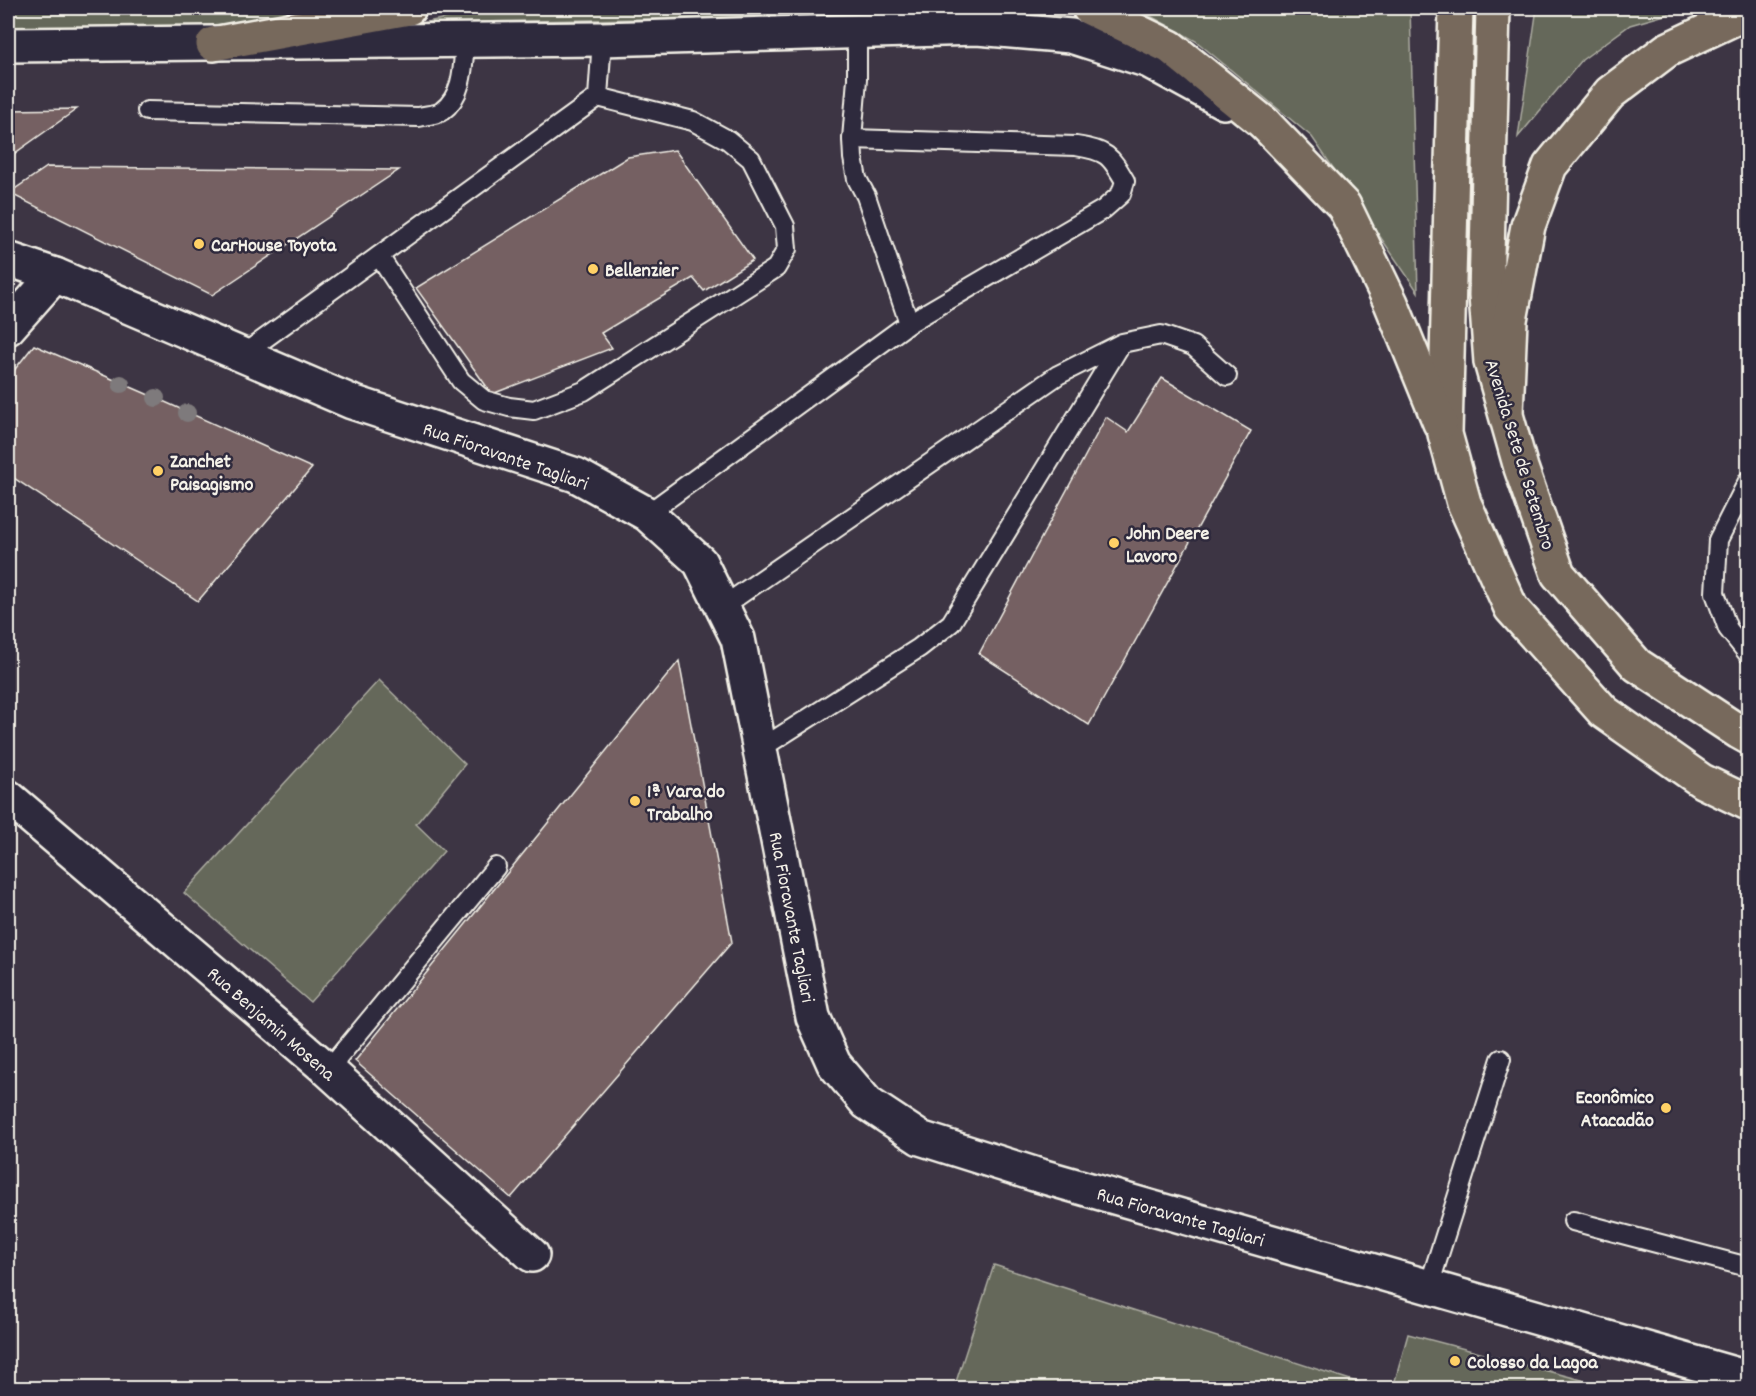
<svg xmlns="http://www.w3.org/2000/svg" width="1756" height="1396" font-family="Dekko,sans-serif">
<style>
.green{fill:#65685a;stroke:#acaca1;stroke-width:1.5}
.building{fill:#756162;stroke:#f4f1e8;stroke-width:1.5}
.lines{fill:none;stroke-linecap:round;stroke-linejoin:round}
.service-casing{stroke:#f4f1e8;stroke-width:22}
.minor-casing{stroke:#f4f1e8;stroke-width:38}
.tertiary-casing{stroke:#f4f1e8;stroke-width:38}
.secondary-casing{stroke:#f4f1e8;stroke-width:38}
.primary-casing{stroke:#f4f1e8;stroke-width:38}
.trunk-casing{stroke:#f4f1e8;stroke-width:38}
.service{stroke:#2f2a3d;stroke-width:18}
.minor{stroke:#2f2a3d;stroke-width:33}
.tertiary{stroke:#2f2a3d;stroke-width:33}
.secondary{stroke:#2f2a3d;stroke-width:33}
.primary{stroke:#77695c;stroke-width:33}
.trunk{stroke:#77695c;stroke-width:33}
.tree{fill:#7e7a7b}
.poi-dot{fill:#ffd166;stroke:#2f2a3d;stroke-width:2}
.labels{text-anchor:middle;stroke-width:5;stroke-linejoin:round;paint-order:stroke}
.poi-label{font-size:20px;font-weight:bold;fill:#f4f1e8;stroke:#2f2a3d;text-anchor:start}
.street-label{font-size:20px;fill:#f4f1e8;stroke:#2f2a3d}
</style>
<rect width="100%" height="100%" fill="#3d3544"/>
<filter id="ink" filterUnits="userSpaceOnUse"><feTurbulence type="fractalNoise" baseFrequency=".0167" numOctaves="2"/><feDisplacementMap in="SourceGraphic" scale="12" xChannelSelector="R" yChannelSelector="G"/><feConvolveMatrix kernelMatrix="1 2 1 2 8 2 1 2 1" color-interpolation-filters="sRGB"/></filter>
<g filter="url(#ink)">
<!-- green -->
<g class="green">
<polygon points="8,8 319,8 242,25 8,29"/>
<polygon points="496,8 1014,8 1025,12 422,23"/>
<polygon points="1136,8 1410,8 1418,292 1312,137 1196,41"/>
<polygon points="1537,8 1689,8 1630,25 1582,60 1518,137"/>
<polygon points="379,680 465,764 416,824 444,851 310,1002 184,893"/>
<polygon points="994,1265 1369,1386 1368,1388 954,1388"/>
<polygon points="1408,1334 1612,1388 1393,1388"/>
</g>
<!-- building -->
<g class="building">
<polygon points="77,109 8,158 8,110"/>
<polygon points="675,150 753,260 704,291 693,278 601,333 612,348 492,394 416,288 628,157"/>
<polygon points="47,167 399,170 212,295 9,193"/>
<polygon points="34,345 156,398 312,468 198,601 8,474 8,378"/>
<polygon points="1162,378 1251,431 1089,725 979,654 1106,417 1128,432"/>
<polygon points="679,661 732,942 511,1198 355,1061"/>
</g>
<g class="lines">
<defs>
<g id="service">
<polyline points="857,32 857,79 852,139 853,158 857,179 866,196 909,323"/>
<path d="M147 111 419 117C426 115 437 115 442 111 464 95 463 64 465 40"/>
<polyline points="379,256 461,381 484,400 509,407 534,410 584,391 776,268 787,249 785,226 751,159 728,140 693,121 598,97"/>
<polyline points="242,355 598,97 602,39"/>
<polyline points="1748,481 1718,540 1715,593 1728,629 1748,654"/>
<path d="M647 514 909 323 1104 209 1121 194 1125 181C1110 155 1107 151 1076 146L852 139"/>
<polyline points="722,607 1058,375 1122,343 1161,335 1193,346 1227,376"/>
<polyline points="760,749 919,648 951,623 1121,344"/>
<polyline points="328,1070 496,867"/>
<polyline points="1573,1221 1748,1267"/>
<polyline points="1429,1286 1501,1059"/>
</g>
<g id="minor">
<polyline points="8,328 55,275"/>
<polyline points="8,797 328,1070 532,1255"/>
</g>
<polyline id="tertiary" points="8,259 55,275 352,402 576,475 647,514 700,562 738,639 813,1017 834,1064 867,1103 920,1138 1034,1174 1748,1378"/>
<polyline id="secondary" points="8,45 602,39 977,28 1071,36 1149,61 1224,102"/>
<g id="primary">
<polyline points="1456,8 1445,434 1464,503 1511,608 1604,712 1702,781 1748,803"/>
<polyline points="1493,8 1486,296 1491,362 1521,468 1558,574 1637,665 1739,732 1748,737"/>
<polyline points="1264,123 1344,206 1391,303 1440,423"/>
</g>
<g id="trunk">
<polyline points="1089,8 1170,47 1264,123"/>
<polyline points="213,44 409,8"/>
<polyline points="1506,413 1510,320 1528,226 1550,166 1610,93 1667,50 1739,16 1748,14"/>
</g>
</defs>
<!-- service casing -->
<use href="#service" class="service-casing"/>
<!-- minor casing -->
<use href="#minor" class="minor-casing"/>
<!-- tertiary casing -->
<use href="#tertiary" class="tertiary-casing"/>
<!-- secondary casing -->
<use href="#secondary" class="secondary-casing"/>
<!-- primary casing -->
<use href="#primary" class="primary-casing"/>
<!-- trunk casing -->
<use href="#trunk" class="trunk-casing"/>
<!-- service -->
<use href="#service" class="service"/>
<!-- minor -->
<use href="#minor" class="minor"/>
<!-- tertiary -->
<use href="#tertiary" class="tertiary"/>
<!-- secondary -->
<use href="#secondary" class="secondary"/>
<!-- primary -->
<use href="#primary" class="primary"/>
<!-- trunk -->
<use href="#trunk" class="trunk"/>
</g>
<!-- trees -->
<g class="tree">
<circle cx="121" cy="384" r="9"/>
<circle cx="156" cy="398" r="9"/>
<circle cx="187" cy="413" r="9"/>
</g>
</g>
<!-- markers -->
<g class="poi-dot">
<circle cx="199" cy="244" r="6"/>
<circle cx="593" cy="269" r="6"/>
<circle cx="158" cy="471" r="6"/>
<circle cx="1114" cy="543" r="6"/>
<circle cx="635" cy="801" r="6"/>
<circle cx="1666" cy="1108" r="6"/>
<circle cx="1455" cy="1361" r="6"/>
</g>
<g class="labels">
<!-- poi labels -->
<g class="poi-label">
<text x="211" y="251">CarHouse Toyota</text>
<text x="605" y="276">Bellenzier</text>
<text x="170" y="467">Zanchet<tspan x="170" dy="23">Paisagismo</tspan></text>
<text x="1126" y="539">John Deere<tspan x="1126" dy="23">Lavoro</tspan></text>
<text x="647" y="797">1ª Vara do<tspan x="647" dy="23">Trabalho</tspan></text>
<text x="1654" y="1103" text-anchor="end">Econômico<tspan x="1654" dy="23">Atacadão</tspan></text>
<text x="1467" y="1368">Colosso da Lagoa</text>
</g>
<!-- street labels -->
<g class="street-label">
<text transform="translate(1521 454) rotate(73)" y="7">Avenida Sete de Setembro</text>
<text transform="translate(506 455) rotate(19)" y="7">Rua Fioravante Tagliari</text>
<text transform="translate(793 917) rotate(79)" y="7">Rua Fioravante Tagliari</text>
<text transform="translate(272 1023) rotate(41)" y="7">Rua Benjamin Mosena</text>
<text transform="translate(1181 1216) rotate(16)" y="7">Rua Fioravante Tagliari</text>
</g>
</g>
<!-- margin -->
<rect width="1756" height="1396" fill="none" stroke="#2f2a3d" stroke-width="30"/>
<rect x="15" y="15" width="1726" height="1366" fill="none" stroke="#f4f1e8" stroke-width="2" filter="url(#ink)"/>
</svg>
